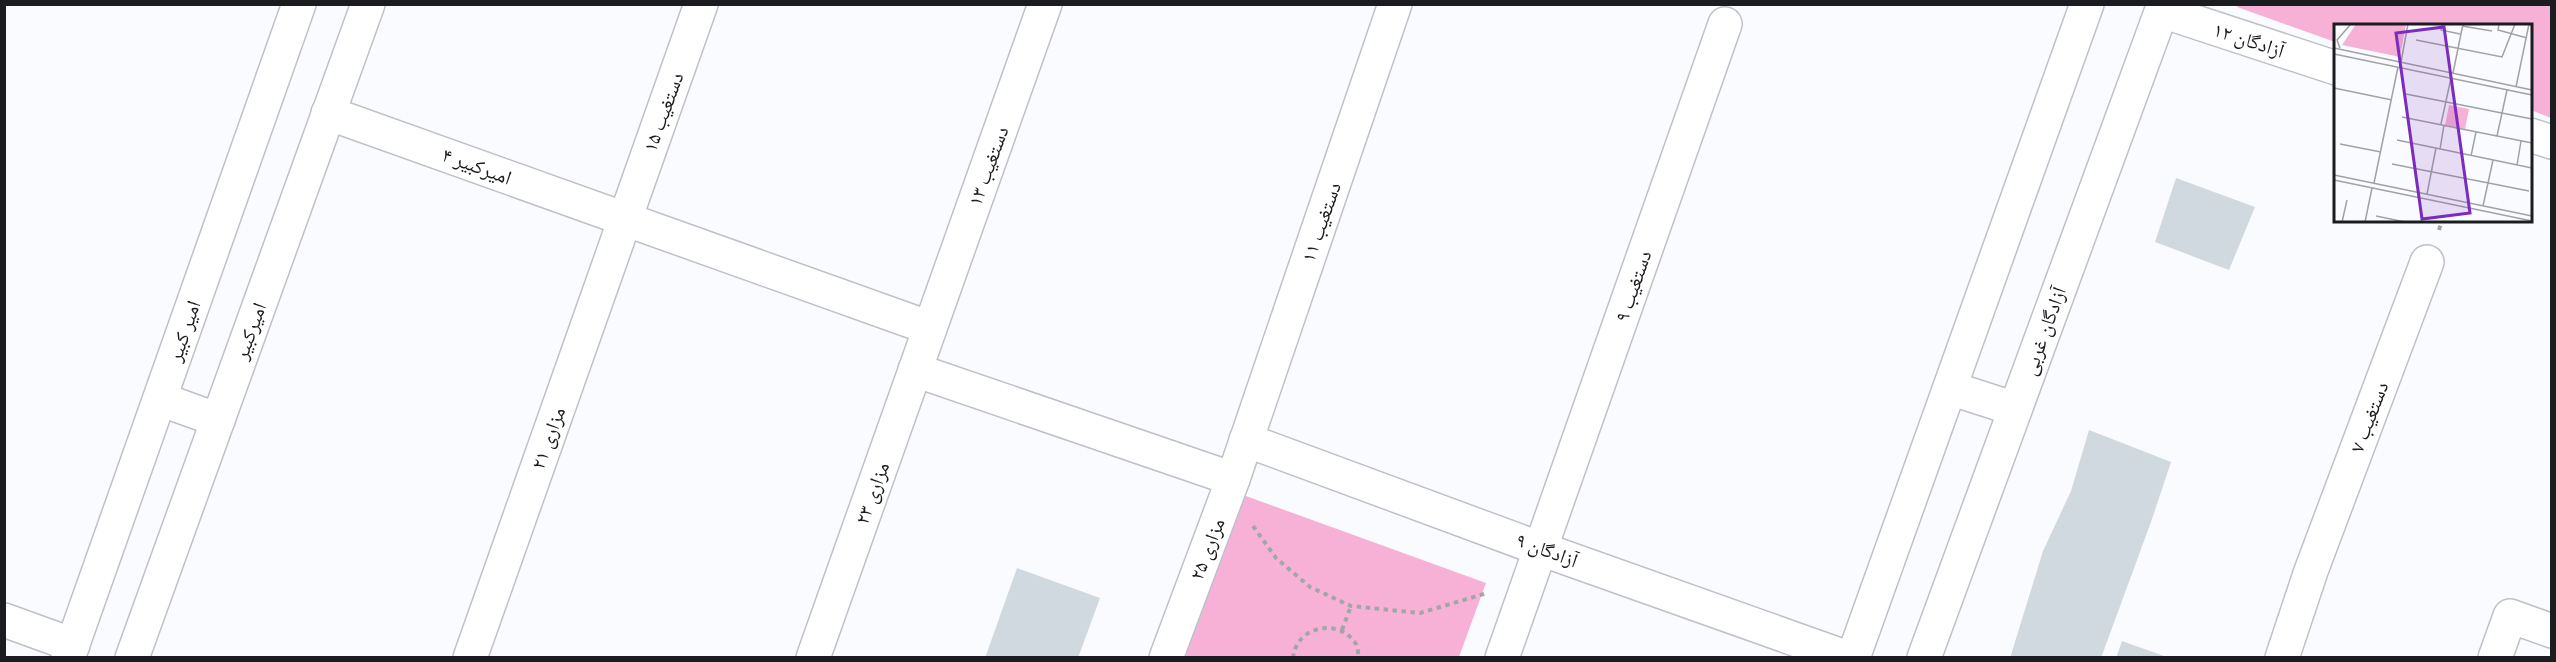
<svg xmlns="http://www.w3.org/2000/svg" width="2556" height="662" font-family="Cabin,'Noto Naskh Arabic',sans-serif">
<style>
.green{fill:#f8b1d6}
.building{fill:#d1d9e0}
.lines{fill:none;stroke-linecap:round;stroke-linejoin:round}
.street-casing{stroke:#bfc1ca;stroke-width:36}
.secondary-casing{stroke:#bfc1ca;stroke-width:36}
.path{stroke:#a4a5a8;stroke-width:4;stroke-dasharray:4.5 4.5;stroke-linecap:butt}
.street{stroke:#fff;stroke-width:33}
.secondary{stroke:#fff;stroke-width:33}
.labels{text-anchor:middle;stroke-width:6;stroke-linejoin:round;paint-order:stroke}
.street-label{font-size:20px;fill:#1b1c1f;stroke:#fff}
.inset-road{fill:none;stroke:#a1a2a5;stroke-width:1.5}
.view{fill:#7b2cbf;fill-opacity:0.15;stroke:#7b2cbf;stroke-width:3}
.inset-edge{fill:none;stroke:#1b1c1f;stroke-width:3}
</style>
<rect width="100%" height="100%" fill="#fafbfe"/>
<!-- green -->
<g class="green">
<polygon points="2238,5 2551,5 2551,118 2531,110 2530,26 2336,26 2335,42 2237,7"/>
<polygon points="1235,492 1486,583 1459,657 1176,658"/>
</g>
<!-- building -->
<g class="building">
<polygon points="2176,178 2255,207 2229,270 2155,242"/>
<polygon points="2089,430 2171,462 2151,522 2101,658 2010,658 2043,551 2071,491"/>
<polygon points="1017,568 1100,598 1078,658 985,658"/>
<polygon points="2122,641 2167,657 2167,658 2116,658"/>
</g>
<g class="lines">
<defs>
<g id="street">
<polyline points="2162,11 2336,68"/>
<polyline points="328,113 930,328"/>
<polyline points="2530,135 2552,142"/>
<polyline points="915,370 1233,479"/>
<polyline points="1246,440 1541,549 1848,658"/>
<polyline points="4,620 73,645"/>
<polyline points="470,658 701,4"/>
<polyline points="813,658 1045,4"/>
<polyline points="1166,658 1233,479 1395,4"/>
<polyline points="1502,658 1725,24"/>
<polyline points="2282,658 2311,571 2427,262"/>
<polyline points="2495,658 2510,616 2552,631"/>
</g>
<g id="secondary">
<polyline points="1950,388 2015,409"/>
<polyline points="160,399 218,420"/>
<polyline points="68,658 299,4"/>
<polyline points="132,658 368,4"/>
<polyline points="1853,658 2087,4"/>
<polyline points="1924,658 2164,4"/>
</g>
</defs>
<!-- street casing -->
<use href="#street" class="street-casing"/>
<!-- secondary casing -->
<use href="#secondary" class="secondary-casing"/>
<!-- path -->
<g class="path">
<polyline points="2439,230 2442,220"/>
<polyline points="1253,526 1276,558 1310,587 1351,606 1420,613 1487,593"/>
<polyline points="1342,630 1351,606"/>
<path d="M1293 658C1296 626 1339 617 1356 644 1358 647 1358 654 1359 658"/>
</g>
<!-- street -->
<use href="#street" class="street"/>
<!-- secondary -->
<use href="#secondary" class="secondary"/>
</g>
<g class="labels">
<!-- street labels -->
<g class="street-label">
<text transform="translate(2249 40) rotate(18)" y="7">آزادگان ۱۲</text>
<text transform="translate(663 112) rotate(-70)" y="7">دستغیب ۱۵</text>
<text transform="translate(477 166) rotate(20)" y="7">امیرکبیر ۴</text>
<text transform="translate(988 166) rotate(-70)" y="7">دستغیب ۱۳</text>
<text transform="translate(1321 222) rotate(-71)" y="7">دستغیب ۱۱</text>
<text transform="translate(1633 286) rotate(-71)" y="7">دستغیب ۹</text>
<text transform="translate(184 331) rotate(-71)" y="7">امیر کبیر</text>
<text transform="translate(250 331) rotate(-70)" y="7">امیرکبیر</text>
<text transform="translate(2044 331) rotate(-70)" y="7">آزادگان غربی</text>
<text transform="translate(2369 417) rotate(-69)" y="7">دستغیب ۷</text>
<text transform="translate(548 438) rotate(-70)" y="7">مزاری ۲۱</text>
<text transform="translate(872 493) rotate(-70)" y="7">مزاری ۲۳</text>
<text transform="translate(1207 549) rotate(-69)" y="7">مزاری ۲۵</text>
<text transform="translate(1547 550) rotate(20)" y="7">آزادگان ۹</text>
</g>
</g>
<!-- overview -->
<g transform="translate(2334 24)">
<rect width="198" height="198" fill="#fafbfe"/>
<path d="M22 0H72L66 33 8 21ZM115 81 135 85 131 105 111 101Z" fill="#f8b1d6"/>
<path class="inset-road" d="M108 0 107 6 126 10M165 0 164 6 193 14M128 2 158 7M82 16 168 33 181 0M0 24 198 66M6 24 3 16 17 0M0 30 198 71M67 38 74 0M119 49 129 0M182 63 195 0M0 64 58 76M72 70 198 95M68 93 198 119M107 100 117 54M163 112 173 66M63 116 198 144M6 120 47 128M106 125 110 101M137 132 142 108M58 140 195 167M183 141 187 117M0 151 198 192M0 156 198 197M40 159 64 43M93 170 102 124M149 182 159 136M42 192 71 198M8 198 13 176M31 198 38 164"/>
<path class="view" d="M110 3 136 189 88 195 62 9Z"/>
<rect width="198" height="198" class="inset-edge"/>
</g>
<!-- border -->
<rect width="2556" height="662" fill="none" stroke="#1b1c1f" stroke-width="12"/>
</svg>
